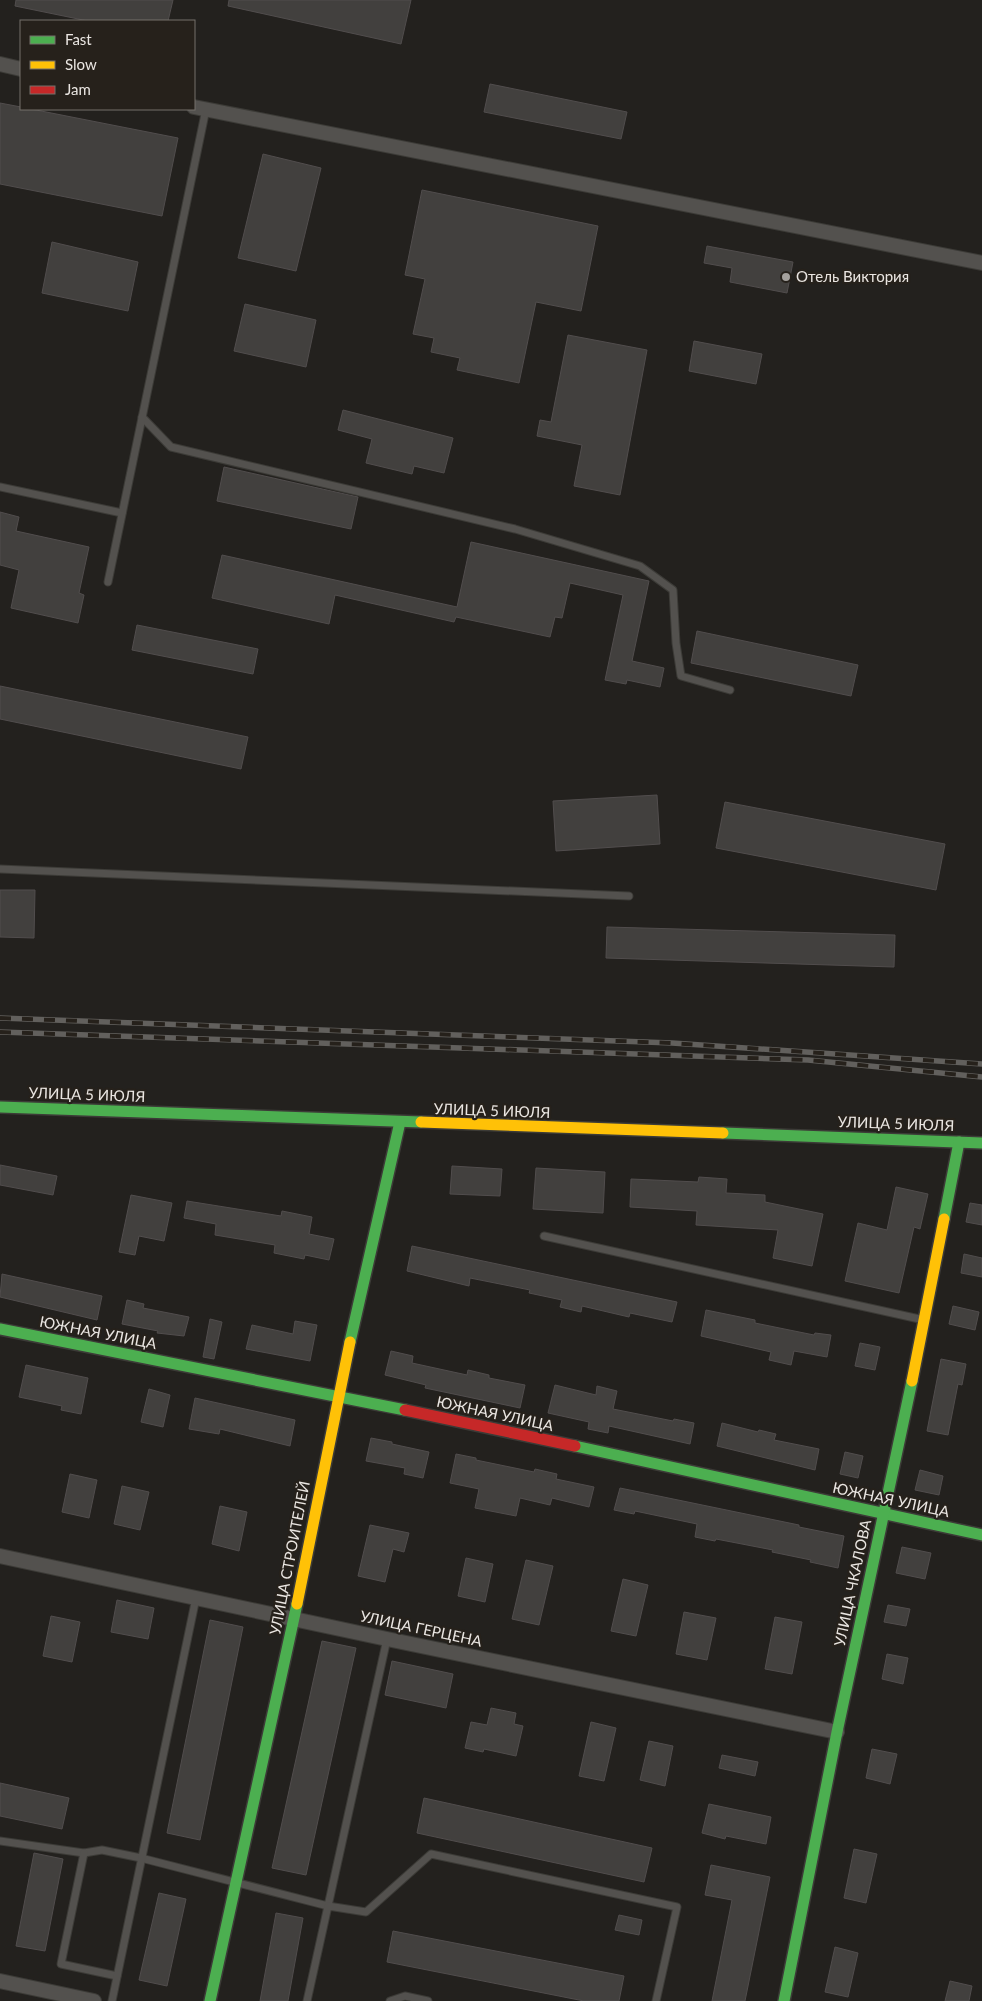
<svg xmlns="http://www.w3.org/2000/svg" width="982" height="2001" font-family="Lato,sans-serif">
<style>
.building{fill:#42403e;stroke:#514d4d}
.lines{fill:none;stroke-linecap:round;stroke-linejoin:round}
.lane-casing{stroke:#3c3b37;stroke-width:9}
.street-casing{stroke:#3c3b37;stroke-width:16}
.fast-casing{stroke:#3c3b37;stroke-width:14}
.slow-casing{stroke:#3c3b37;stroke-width:14}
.jam-casing{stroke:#3c3b37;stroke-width:14}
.lane{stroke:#53514e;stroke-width:7}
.street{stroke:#53514e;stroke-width:14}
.fast{stroke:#4caf50;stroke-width:11}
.slow{stroke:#ffc107;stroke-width:11}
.jam{stroke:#c62828;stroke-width:11}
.rail-casing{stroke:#62605d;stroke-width:5.5}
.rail{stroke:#26211b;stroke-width:4;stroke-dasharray:11;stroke-linecap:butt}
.poi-dot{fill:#a4a19d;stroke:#26211b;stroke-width:2}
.labels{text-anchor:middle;stroke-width:4.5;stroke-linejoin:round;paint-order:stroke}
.poi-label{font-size:15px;fill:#eae6e2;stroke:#26211b;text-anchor:start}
.street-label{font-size:15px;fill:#eae6e2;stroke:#26211b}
</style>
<rect width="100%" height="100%" fill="#23211e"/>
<!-- building -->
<g class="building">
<polygon points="16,0 173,0 168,21 88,21 15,6"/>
<polygon points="229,0 411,0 401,44 228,6"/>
<polygon points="490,84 627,112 621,139 484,112"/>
<polygon points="0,103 21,107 21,109 31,109 178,138 162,216 0,184"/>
<polygon points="263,154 321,168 296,271 238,258"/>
<polygon points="422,190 598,226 581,311 536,302 519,383 457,370 460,358 431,352 434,338 413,334 425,279 405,275"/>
<polygon points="52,242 138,262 128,311 42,293"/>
<polygon points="707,246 793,262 787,293 730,282 732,268 704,263"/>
<polygon points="245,304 316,320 306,367 234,351"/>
<polygon points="568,335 647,350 620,495 574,486 582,445 537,436 540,420 551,422"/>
<polygon points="694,341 762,354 756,384 689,371"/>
<polygon points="343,410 453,438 444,473 414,466 412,474 366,463 372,439 338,430"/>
<polygon points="224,467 358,497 351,529 217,501"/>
<polygon points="0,512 19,517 16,531 89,547 79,593 84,595 78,623 11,608 19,570 0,565"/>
<polygon points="471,542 649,581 632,661 664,668 660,687 627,680 626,684 605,680 623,595 570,583 562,618 555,617 550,637 456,617 454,622 335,595 329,624 212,598 222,555 457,607"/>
<polygon points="137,625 258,649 253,674 132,650"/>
<polygon points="697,631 858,665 851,696 691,663"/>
<polygon points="0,686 248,737 241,769 0,719"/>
<polygon points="657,795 660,844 556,851 553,801"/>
<polygon points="725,802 945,844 936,890 716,848"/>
<polygon points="0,890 35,890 34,938 0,937"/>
<polygon points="607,927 895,935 894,967 606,958"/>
<polygon points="0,1165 57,1176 53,1195 0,1185"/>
<polygon points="452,1166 502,1169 500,1196 450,1194"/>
<polygon points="536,1168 605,1172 603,1213 533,1209"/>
<polygon points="699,1177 727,1179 726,1193 765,1195 765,1202 823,1214 812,1266 773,1258 778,1230 696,1225 697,1211 630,1207 631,1179 698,1182"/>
<polygon points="896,1187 928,1194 920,1229 914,1227 899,1293 845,1281 858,1223 887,1230"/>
<polygon points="131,1195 172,1203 164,1241 139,1236 135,1255 119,1252"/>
<polygon points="187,1201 281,1216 282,1211 312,1217 309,1234 334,1239 329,1260 305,1255 304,1259 274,1253 275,1245 215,1235 216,1224 184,1218"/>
<polygon points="970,1203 982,1205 982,1225 966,1222"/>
<polygon points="412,1246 677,1302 672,1322 630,1313 629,1317 582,1306 581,1312 560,1307 562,1300 529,1293 530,1290 470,1278 469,1286 407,1271"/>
<polygon points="964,1254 982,1258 982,1277 961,1273"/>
<polygon points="2,1274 102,1296 97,1320 0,1297"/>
<polygon points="127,1300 144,1304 143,1308 189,1317 184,1336 157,1333 158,1331 122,1324"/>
<polygon points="953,1306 979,1312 975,1330 949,1324"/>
<polygon points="706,1310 755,1320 755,1323 814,1335 815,1333 831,1335 827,1357 794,1351 791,1365 769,1360 771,1352 701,1336"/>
<polygon points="210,1319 222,1322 214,1359 203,1357"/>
<polygon points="295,1321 317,1325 310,1361 246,1349 252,1325 293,1334"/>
<polygon points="860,1343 880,1347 875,1370 855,1366"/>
<polygon points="391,1351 413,1356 412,1363 467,1375 468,1370 489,1375 489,1378 525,1385 520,1408 425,1388 426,1385 385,1375"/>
<polygon points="941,1359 966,1364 962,1385 958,1384 948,1435 927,1431"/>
<polygon points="26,1365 88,1378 81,1414 61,1410 62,1406 19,1397"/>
<polygon points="555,1385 596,1395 597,1386 617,1391 613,1409 673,1421 674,1419 694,1423 690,1444 609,1426 608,1433 588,1429 589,1422 548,1413"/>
<polygon points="149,1389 170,1395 163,1427 141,1422"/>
<polygon points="195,1398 295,1420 290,1446 220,1429 219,1434 189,1429"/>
<polygon points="722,1423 758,1432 759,1430 776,1434 774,1440 819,1449 815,1470 717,1446"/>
<polygon points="371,1438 392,1442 392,1444 429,1452 423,1478 404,1474 405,1468 366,1461"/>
<polygon points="845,1452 863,1456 858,1478 840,1474"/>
<polygon points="456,1454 476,1458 476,1460 534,1472 535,1469 557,1474 556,1479 594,1487 589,1507 552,1498 550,1505 520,1498 516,1516 475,1508 479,1489 450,1483"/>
<polygon points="920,1470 943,1476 939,1495 915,1490"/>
<polygon points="70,1474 97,1480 89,1518 62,1512"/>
<polygon points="122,1486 149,1492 140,1530 114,1524"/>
<polygon points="620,1488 799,1525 799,1527 844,1536 838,1568 810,1562 811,1560 772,1552 773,1550 716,1539 715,1541 695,1537 697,1524 635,1511 634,1514 614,1510"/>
<polygon points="220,1506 247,1512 239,1551 212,1544"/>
<polygon points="370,1525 409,1533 404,1552 393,1549 385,1582 358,1576"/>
<polygon points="902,1547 931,1553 925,1579 896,1573"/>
<polygon points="466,1558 493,1564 485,1602 458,1596"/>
<polygon points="526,1560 553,1566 539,1625 512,1619"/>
<polygon points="623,1579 648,1585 636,1636 611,1631"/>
<polygon points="117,1600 154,1608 148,1639 111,1632"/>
<polygon points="888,1605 910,1609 906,1626 884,1622"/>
<polygon points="684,1612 716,1618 707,1660 676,1654"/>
<polygon points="51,1616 80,1622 72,1662 43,1656"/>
<polygon points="775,1617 802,1622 792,1674 765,1669"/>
<polygon points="210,1620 243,1627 200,1840 167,1833"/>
<polygon points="322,1641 356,1648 306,1875 272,1868"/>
<polygon points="887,1654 908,1658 903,1684 882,1679"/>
<polygon points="392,1661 453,1674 446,1708 385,1695"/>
<polygon points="491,1708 516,1713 514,1724 523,1726 516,1756 484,1749 483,1752 465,1748 471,1722 487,1725"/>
<polygon points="591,1722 616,1728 604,1781 579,1776"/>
<polygon points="649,1741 673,1746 665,1786 640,1780"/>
<polygon points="872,1749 897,1754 890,1784 866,1778"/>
<polygon points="722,1755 758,1762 755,1776 719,1768"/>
<polygon points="0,1783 69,1798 62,1829 0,1816"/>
<polygon points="424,1798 652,1848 644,1882 417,1833"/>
<polygon points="709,1804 771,1817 766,1844 726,1836 725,1839 702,1833"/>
<polygon points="854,1849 877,1854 866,1903 844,1898"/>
<polygon points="34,1853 63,1859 45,1951 16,1946"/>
<polygon points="711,1865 770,1877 745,2001 712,2001 732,1900 705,1895"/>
<polygon points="159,1893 186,1899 167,1986 139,1980"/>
<polygon points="276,1913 303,1918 288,2001 260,2001"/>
<polygon points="619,1915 642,1920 639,1935 615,1930"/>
<polygon points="393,1931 624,1976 619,2001 584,2001 387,1962"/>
<polygon points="835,1947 858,1953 848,1997 825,1992"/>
<polygon points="950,1981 972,1986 969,2001 945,2001"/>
</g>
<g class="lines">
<defs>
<g id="lane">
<polyline points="142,417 171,447 515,529 640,566 673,590 676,643 681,676 730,690"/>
<polyline points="0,487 122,513"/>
<polyline points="108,582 206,109"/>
<polyline points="0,869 629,896"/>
<polyline points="544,1236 924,1320"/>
<polyline points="0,1841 84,1853 102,1850 141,1858 328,1906 387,1639"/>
<polyline points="84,1853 61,1964 117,1976"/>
<polyline points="112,2001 196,1598"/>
<polyline points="307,2001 328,1906 366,1912 431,1854 677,1907 656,2001"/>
<polyline points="390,2001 405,1996 428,2001"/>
</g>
<g id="street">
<polyline points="0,64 21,69"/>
<polyline points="194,107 982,263"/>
<polyline points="0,1556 387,1639 837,1732"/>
<polyline points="0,1981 94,2001"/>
</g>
<g id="fast">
<polyline points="0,1107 421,1122"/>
<polyline points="723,1133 982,1143"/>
<polyline points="944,1219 959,1142"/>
<polyline points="0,1329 405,1410"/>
<polyline points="350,1342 400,1122"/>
<polyline points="575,1446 982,1535"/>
<polyline points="210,2001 297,1604"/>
<polyline points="784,2001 837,1732 912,1381"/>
</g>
<g id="slow">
<polyline points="421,1122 723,1133"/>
<polyline points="912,1381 944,1219"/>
<polyline points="297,1604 350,1342"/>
</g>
<polyline id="jam" points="405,1410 575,1446"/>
</defs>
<!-- lane casing -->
<use href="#lane" class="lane-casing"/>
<!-- street casing -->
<use href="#street" class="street-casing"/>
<!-- fast casing -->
<use href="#fast" class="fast-casing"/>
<!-- slow casing -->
<use href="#slow" class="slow-casing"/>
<!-- jam casing -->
<use href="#jam" class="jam-casing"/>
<!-- lane -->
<use href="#lane" class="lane"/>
<!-- street -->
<use href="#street" class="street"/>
<!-- fast -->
<use href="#fast" class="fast"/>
<!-- slow -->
<use href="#slow" class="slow"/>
<!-- jam -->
<use href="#jam" class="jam"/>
<defs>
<g id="rail">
<polyline points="0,1018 672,1043 982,1064"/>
<polyline points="0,1032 808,1060 982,1077"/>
</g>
</defs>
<!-- rail casing -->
<use href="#rail" class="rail-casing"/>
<!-- rail -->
<use href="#rail" class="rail"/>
</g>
<!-- markers -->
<circle class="poi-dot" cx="786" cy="277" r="5"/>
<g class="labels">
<!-- poi labels -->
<g class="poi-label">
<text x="796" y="282">Отель Виктория</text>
</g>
<!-- street labels -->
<g class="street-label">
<text transform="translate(87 1095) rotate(2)" y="5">УЛИЦА 5 ИЮЛЯ</text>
<text transform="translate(492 1111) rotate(2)" y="5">УЛИЦА 5 ИЮЛЯ</text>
<text transform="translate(896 1124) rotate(2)" y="5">УЛИЦА 5 ИЮЛЯ</text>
<text transform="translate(98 1333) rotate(11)" y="5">ЮЖНАЯ УЛИЦА</text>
<text transform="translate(495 1414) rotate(12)" y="5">ЮЖНАЯ УЛИЦА</text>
<text transform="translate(891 1500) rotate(12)" y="5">ЮЖНАЯ УЛИЦА</text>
<text transform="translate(290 1558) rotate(-79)" y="5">УЛИЦА СТРОИТЕЛЕЙ</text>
<text transform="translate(853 1583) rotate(-78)" y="5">УЛИЦА ЧКАЛОВА</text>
<text transform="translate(421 1629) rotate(12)" y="5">УЛИЦА ГЕРЦЕНА</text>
</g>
</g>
<!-- legend -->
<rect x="20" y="20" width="175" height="90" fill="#26211b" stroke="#74706b"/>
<rect x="30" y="36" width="25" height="8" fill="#4caf50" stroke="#74706b"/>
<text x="65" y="45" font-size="15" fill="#eae6e2">Fast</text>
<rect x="30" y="61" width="25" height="8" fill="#ffc107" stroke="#74706b"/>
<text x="65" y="70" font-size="15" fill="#eae6e2">Slow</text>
<rect x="30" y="86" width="25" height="8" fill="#c62828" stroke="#74706b"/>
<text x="65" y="95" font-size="15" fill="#eae6e2">Jam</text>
</svg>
